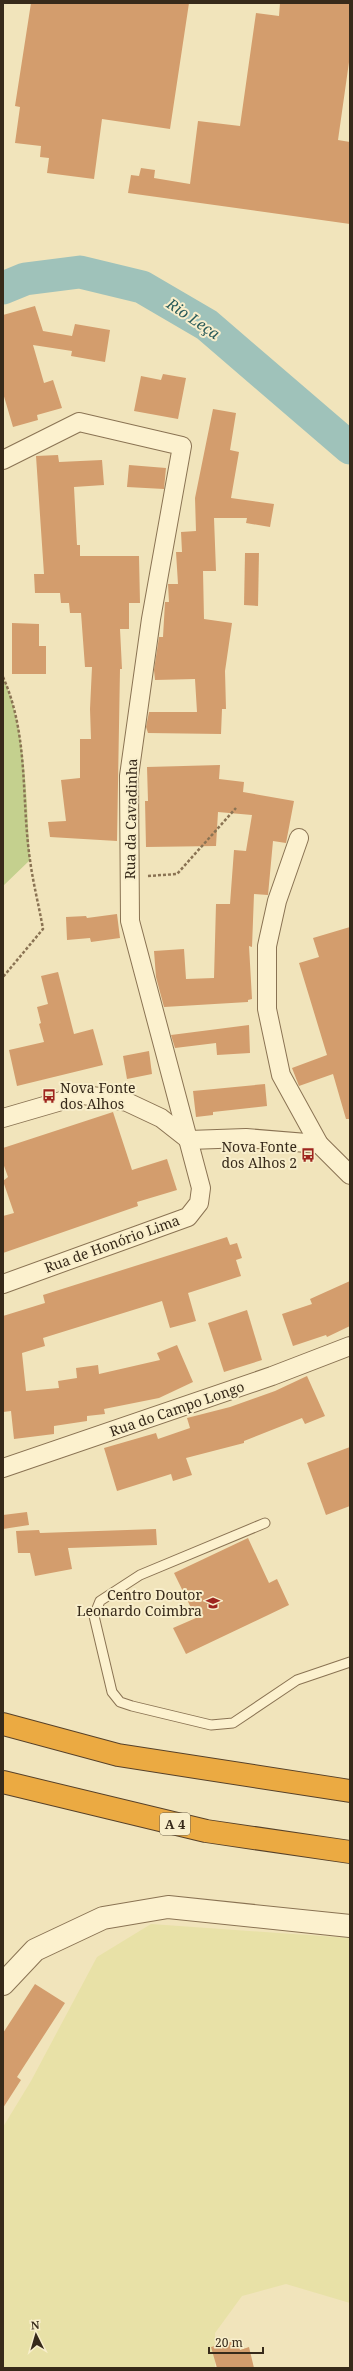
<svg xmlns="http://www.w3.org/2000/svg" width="353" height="2371" font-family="'Noto Serif',serif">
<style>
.farmland{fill:#e8e1a7}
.green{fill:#c4d08e}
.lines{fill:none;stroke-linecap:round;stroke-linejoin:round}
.river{stroke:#9fc2ba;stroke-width:33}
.building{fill:#d39d6d}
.service-casing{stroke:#8a7353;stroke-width:11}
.minor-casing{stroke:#8a7353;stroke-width:20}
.tertiary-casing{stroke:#8a7353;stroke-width:24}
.motorway-casing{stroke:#574129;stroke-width:24}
.path{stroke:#8a7353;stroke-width:2.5;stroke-dasharray:3 2;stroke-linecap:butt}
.service{stroke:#fcf1ce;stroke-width:9}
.minor{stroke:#fcf1ce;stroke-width:18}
.tertiary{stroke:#fcf1ce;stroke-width:22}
.motorway{stroke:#ebaa42;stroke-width:22}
.labels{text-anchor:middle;stroke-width:4;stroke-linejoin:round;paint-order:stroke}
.shield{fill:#f8eecb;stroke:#71654f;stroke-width:1}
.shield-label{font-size:13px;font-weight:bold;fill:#372a1a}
.street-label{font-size:14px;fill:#372a1a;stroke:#f8eecb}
.poi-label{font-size:14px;fill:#372a1a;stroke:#f8eecb;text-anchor:end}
.water-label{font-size:15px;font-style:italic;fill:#275958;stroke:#f8eecb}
</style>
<rect width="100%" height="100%" fill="#f1e4bb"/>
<!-- farmland -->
<polygon class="farmland" points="151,1924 350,1938 350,2303 286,2284 242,2296 215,2333 215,2368 3,2368 3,2127 31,2081 97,1957"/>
<!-- green -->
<path class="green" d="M3 677C27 731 26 801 30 860L3 886Z"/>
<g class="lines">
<!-- river -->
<polyline class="river" points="3,288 25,279 80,272 142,287 207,325 350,448"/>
</g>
<!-- building -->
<g class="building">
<polygon points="31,3 189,3 170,129 102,119 94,179 47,173 49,158 40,157 41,146 15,143 20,107 15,106"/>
<polygon points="280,3 350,3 350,55 338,140 350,142 350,224 128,193 131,175 139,176 141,168 155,170 154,178 190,184 198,121 240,126 256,13 279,16"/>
<polygon points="35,306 43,331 72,336 75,324 110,330 105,362 71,356 72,351 33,345 44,383 53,380 62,408 37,415 38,420 13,427 3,393 3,315"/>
<polygon points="163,374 186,378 178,419 134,411 141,376 161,380"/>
<polygon points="213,409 236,413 230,450 239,452 231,498 274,504 270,527 246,523 247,518 214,518 216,571 203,571 204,619 232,623 225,671 226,709 222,709 221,734 148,733 146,727 149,712 197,712 195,679 155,680 154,670 159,637 163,637 165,602 169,602 168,584 178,584 176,552 182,552 181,532 196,531 195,498"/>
<polygon points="58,455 59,462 102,460 104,485 74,487 77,545 80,545 80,556 139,556 140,603 129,603 129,629 120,629 122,669 120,669 117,841 50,837 48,822 66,821 61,780 80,778 80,739 91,739 90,709 92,667 85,667 81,613 70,613 69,603 61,603 60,593 35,593 34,574 44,574 36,456"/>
<polygon points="129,465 166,468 164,489 127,487"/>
<polygon points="245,553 259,553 258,606 244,605"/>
<polygon points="12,623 39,624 39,646 46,646 46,674 12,674"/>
<polygon points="220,765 219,779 244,782 243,792 294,801 286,843 273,841 268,895 254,894 252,947 249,946 252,999 248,1000 248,1002 164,1007 156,977 154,951 184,949 186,979 214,978 216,904 230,904 234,850 246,851 252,815 218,812 216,846 146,847 145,801 148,801 147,767"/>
<polygon points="117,914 120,938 91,942 90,938 67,940 66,917 86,916 87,918"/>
<polygon points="350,927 350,1119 346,1119 333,1074 299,1086 292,1068 327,1055 299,963 319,957 313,938"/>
<polygon points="58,972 74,1034 93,1029 103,1065 17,1086 9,1050 44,1042 39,1024 41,1023 37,1007 48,1004 41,976"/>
<polygon points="249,1025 250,1053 217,1055 216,1043 175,1048 171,1035"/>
<polygon points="149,1051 152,1074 127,1079 123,1056"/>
<polygon points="265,1084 267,1106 213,1112 213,1115 196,1117 193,1091"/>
<polygon points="113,1112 132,1170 167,1159 177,1190 137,1202 138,1206 3,1253 3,1216 14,1213 3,1181 8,1177 3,1163 3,1148"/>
<polygon points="227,1237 230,1245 237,1243 242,1258 236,1260 241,1276 188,1293 196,1321 170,1328 162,1301 43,1338 45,1346 22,1353 26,1391 59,1388 58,1381 77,1378 76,1368 98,1365 99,1374 160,1360 157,1353 177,1345 193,1382 159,1398 104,1409 105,1414 87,1416 87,1421 54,1426 54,1434 14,1439 11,1411 3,1412 3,1316 45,1303 43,1295"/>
<polygon points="350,1281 350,1326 327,1337 326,1335 293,1346 282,1314 312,1304 310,1299"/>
<polygon points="247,1310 262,1360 224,1372 208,1323"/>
<polygon points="307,1376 325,1416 305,1424 302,1418 244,1441 244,1443 186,1458 192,1475 173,1481 171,1474 117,1491 104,1448 156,1433 158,1439 190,1428 187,1418 230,1407 275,1391"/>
<polygon points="350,1447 350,1506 326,1515 307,1463"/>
<polygon points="27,1512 29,1525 3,1529 3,1515"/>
<polygon points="156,1529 157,1545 68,1548 72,1569 35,1576 30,1553 18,1553 16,1531 39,1530 40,1533"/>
<polygon points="248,1538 269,1583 277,1579 289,1605 186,1654 173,1628 196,1618 174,1573"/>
<polygon points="35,1984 65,2003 17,2077 21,2080 3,2108 3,2033"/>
<polygon points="238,2340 240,2350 249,2347 254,2368 217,2368 211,2347"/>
</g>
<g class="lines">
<defs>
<polyline id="service" points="265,1523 140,1575 100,1601 94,1616 112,1692 120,1702 132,1706 211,1725 233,1723 297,1680 350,1662"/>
<g id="minor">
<polyline points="3,460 79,422 182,446 151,619 129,776 130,921 201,1188 199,1203 188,1217 3,1284"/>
<polyline points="299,838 277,901 267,946 267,1009 281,1075 319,1144 350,1175"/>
<polyline points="3,1118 82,1095 100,1097 127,1102 161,1118 189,1140 246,1138 319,1144"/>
<polyline points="3,1468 272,1376 350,1346"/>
</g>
<polyline id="tertiary" points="3,1984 35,1950 103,1918 168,1907 350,1926"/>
<g id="motorway">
<polyline points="3,1724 118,1755 350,1791"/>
<polyline points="3,1782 206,1831 350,1852"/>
</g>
</defs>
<!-- service casing -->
<use href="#service" class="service-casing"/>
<!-- minor casing -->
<use href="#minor" class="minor-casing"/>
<!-- tertiary casing -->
<use href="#tertiary" class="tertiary-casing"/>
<!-- motorway casing -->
<use href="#motorway" class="motorway-casing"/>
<!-- path -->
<g class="path">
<path d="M3 677C29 735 21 799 30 860 33 883 39 906 43 929L3 977"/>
<polyline points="148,876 177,874 236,808"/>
</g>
<!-- service -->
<use href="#service" class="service"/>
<!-- minor -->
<use href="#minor" class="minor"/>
<!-- tertiary -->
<use href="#tertiary" class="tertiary"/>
<!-- motorway -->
<use href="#motorway" class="motorway"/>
</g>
<!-- icons -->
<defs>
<symbol id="bus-bare" viewBox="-9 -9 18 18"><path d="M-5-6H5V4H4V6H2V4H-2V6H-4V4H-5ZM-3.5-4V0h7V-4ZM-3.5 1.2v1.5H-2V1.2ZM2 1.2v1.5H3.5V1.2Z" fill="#9e251e" stroke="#f8eecb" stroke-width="2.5" paint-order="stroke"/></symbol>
<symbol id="school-bare" viewBox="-9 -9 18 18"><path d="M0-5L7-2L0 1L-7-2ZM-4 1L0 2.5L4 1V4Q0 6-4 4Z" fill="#9e251e" stroke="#f8eecb" stroke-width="2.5" paint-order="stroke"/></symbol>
</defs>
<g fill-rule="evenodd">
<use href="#bus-bare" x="39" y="1086" width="20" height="20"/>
<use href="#bus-bare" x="298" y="1145" width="20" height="20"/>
<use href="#school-bare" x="203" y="1593" width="20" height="20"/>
</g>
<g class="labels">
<!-- shield labels -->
<rect class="shield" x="160" y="1813" width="30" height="22" rx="3"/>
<g class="shield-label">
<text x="175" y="1829">A 4</text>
</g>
<!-- street labels -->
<g class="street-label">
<text transform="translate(131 819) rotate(-89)" y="5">Rua da Cavadinha</text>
<text transform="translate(112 1244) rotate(-20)" y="5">Rua de Honório Lima</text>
<text transform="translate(177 1409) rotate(-19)" y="5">Rua do Campo Longo</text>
</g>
<!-- poi labels -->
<g class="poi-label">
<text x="60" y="1093" text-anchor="start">Nova Fonte<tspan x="60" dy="16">dos Alhos</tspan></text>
<text x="297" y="1152">Nova Fonte<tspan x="297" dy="16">dos Alhos 2</tspan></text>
<text x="202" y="1600">Centro Doutor<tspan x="202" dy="16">Leonardo Coimbra</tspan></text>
</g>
<!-- water labels -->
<g class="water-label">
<text transform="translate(193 319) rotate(34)" y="5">Rio Leça</text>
</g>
</g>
<!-- border -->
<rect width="353" height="2371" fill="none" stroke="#372a1a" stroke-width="8"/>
<!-- north arrow -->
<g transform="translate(36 2335) rotate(355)" stroke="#f8eecb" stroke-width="3" paint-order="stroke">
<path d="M0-3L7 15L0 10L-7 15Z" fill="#372a1a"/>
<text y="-6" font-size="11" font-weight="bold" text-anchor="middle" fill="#372a1a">N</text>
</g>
<!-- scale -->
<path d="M209 2347v6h54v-6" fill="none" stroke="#372a1a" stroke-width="2"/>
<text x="215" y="2347" font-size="12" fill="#372a1a" stroke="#f8eecb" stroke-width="3" paint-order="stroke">20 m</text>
</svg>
